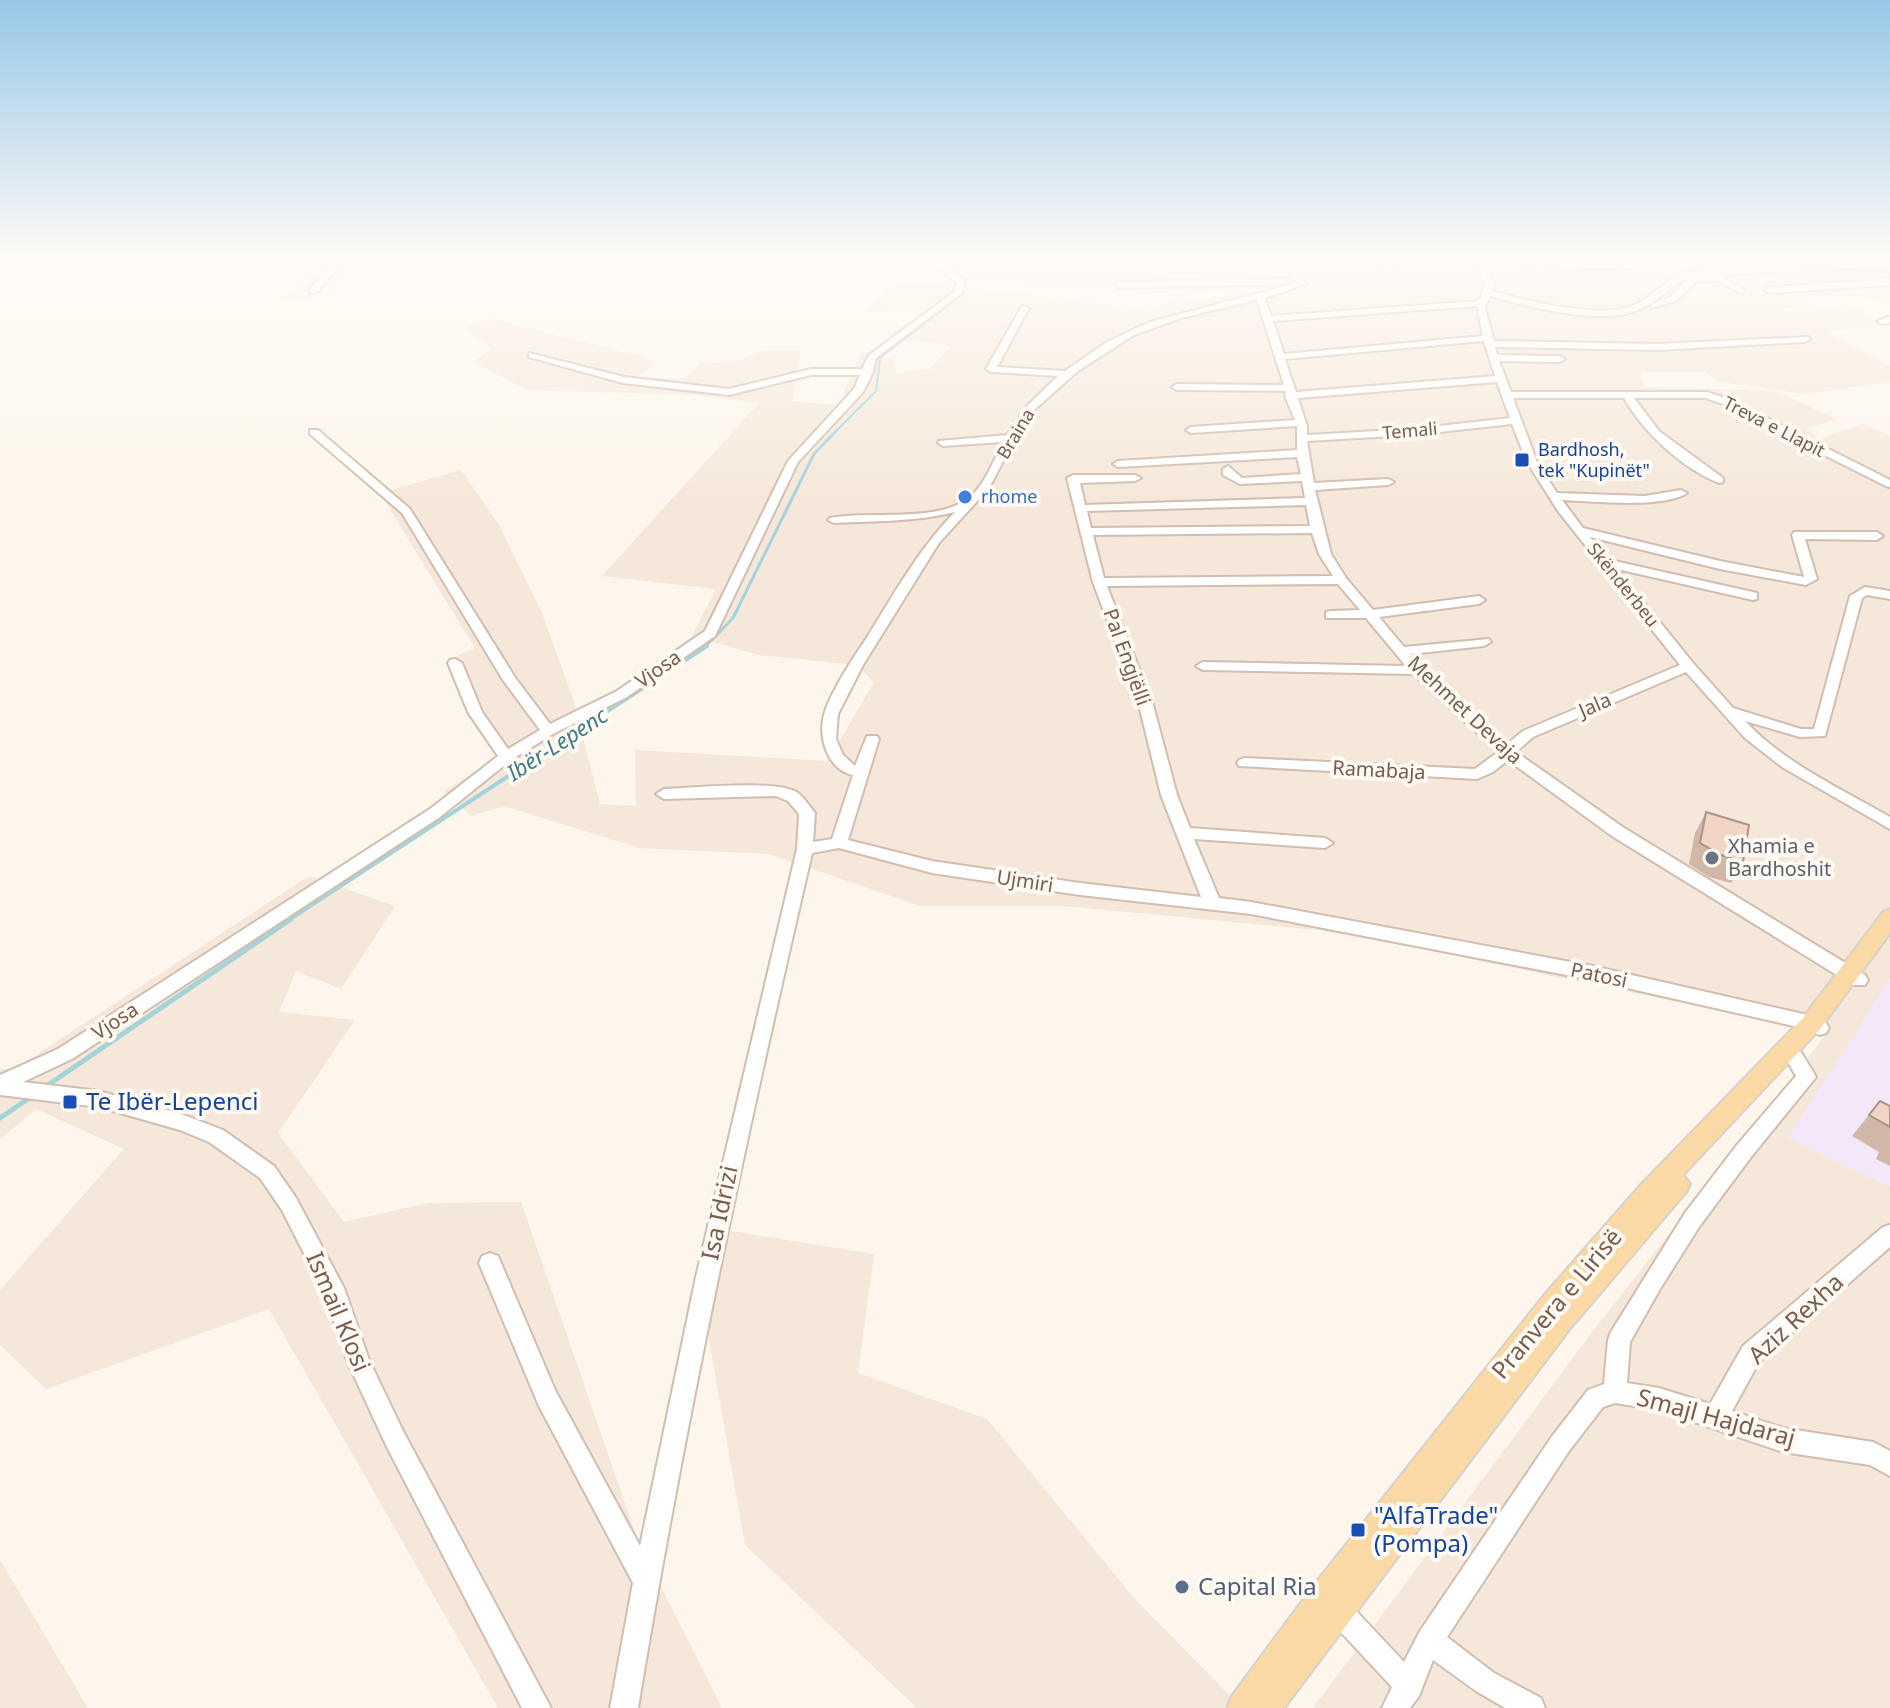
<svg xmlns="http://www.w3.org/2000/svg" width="1890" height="1708" font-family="'Noto Sans',sans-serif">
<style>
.residential{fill:#f5e8da}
.education{fill:#f3e8fa}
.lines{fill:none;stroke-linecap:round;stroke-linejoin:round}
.stream-far3{stroke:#a5d3da;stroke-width:2}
.stream-far2{stroke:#a5d3da;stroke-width:3}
.stream-far1{stroke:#a5d3da;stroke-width:4}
.stream{stroke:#a5d3da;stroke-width:5}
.minor-casing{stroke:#d1beb0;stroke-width:4}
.major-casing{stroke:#dad1cd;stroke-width:4}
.minor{fill:#fff;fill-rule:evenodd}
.major{fill:#fbd9a5;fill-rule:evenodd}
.wall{fill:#d1b7a8}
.building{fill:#f3d5c3;stroke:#aa9588;stroke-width:2}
.transit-dot{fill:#1a4fb4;stroke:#fffaf3;stroke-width:3}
.shop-dot{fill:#3f7fe0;stroke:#fffaf3;stroke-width:3}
.worship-dot{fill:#6b7280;stroke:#fffaf3;stroke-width:3}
.service-dot{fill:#5c6f8a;stroke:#fffaf3;stroke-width:3}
.labels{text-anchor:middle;stroke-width:8;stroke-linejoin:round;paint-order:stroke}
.far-street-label{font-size:18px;fill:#7a5c4d;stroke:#fffaf3}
.far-transit-label{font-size:18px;fill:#164399;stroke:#fffaf3;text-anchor:start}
.far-shop-label{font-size:18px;fill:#366cbe;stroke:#fffaf3;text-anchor:start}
.street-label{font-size:20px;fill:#7a5c4d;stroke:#fffaf3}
.worship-label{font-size:20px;fill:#5b616d;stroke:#fffaf3;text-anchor:start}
.water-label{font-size:22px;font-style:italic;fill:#437c86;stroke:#fffaf3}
.near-transit-label{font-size:24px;fill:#164399;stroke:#fffaf3;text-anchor:start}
.near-street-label{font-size:24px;fill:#7a5c4d;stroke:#fffaf3}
.near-service-label{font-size:24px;fill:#4e5e75;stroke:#fffaf3;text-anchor:start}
</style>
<rect width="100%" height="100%" fill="#fdf6ec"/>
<!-- residential -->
<g class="residential">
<polygon points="319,261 360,261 330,295 279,301"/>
<polygon points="921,261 1652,261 1658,266 1745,268 1890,264 1890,298 1809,295 1798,304 1781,312 1850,306 1884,323 1825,332 1890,366 1890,382 1805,394 1718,381 1705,372 1640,372 1644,387 1774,391 1838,419 1806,428 1819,439 1863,424 1890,436 1890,1708 1313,1708 1592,1332 1827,1033 1422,949 1317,930 1064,906 920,906 769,854 639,848 504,806 471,816 444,791 498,758 469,716 445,661 475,648 380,493 461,470 499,525 542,613 573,699 600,804 636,806 635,750 828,761 874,682 856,665 759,655 692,636 716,589 602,576 759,403 693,395 528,390 473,362 492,349 465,327 492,319 647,358 654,366 632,379 685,378 699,364 739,361 764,350 801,350 792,401 838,405 862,352 893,359 895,373 929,369 951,346 887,336 928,309 868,312 894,282 960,285 1137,308 1281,287 1200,291 950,282"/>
<polygon points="309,876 395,906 341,989 296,971 279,1012 355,1020 278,1133 344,1222 428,1203 521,1202 638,1541 722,1708 498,1708 269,1309 46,1389 0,1345 0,1290 124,1149 36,1109 0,1139 0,1069 13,1070"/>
<polygon points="725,1230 874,1254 858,1373 987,1419 1134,1598 1242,1708 917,1708 745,1545 707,1329"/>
<polygon points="0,1560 88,1708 0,1708"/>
</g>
<!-- education -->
<polygon class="education" points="1890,978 1890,1187 1788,1138"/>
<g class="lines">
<!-- stream-far3 -->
<g class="stream-far3">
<polyline points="1705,276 1848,270 1890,273"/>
<polyline points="835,432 876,391 880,358 962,295 967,281 942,261"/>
</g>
<!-- stream-far2 -->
<polyline class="stream-far2" points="704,648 733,618 814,454 837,430"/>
<!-- stream-far1 -->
<polyline class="stream-far1" points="287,921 707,646"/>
<!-- stream -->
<g class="stream">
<polyline points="45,1087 291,919"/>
<polyline points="0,1118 31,1097"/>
</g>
<defs>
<g id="minor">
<polygon points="335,261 344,261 316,293 310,293 310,289"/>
<polygon points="930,261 940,261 964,280 962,293 876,358 873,372 863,392 798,462 715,636 627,697 553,734 511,760 440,817 72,1059 23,1082 99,1091 184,1115 223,1130 274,1166 296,1198 344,1288 369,1360 402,1429 551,1708 522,1708 386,1445 348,1363 326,1297 282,1210 260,1178 209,1142 180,1130 99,1107 0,1095 0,1075 58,1049 430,809 498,756 468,712 448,663 450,660 455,659 462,663 482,712 508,749 540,730 503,680 402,513 310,434 310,430 318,430 410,509 516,679 550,724 617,691 705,631 788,461 854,389 860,375 811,375 729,395 623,383 529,357 529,353 624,377 729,389 811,369 862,369 869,355 954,292 957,283"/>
<polygon points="1150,261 1236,261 1232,263 1154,263"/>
<path d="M1278 261C1294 261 1298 272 1306 284L1265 298 1271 316 1479 301 1486 285 1475 261H1483L1486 266 1639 264 1640 266 1636 268 1488 271 1494 285 1492 291C1525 301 1601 319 1632 306 1653 297 1668 277 1690 271L1848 264 1890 265V269L1848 268 1704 276 1722 277 1745 290 1741 293 1717 281H1697L1676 301 1651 308V304L1670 297 1691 276C1672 284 1658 302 1638 310 1600 326 1529 307 1490 296L1485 308 1494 341 1658 344 1808 337 1810 339 1805 342 1658 350 1495 347 1497 355 1560 356 1565 359 1560 362 1499 361 1511 392H1707L1731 400 1890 480V487L1886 486 1723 404 1706 398H1634L1659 431 1723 478V482L1719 483C1683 469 1643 432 1624 398H1513L1537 462 1557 493 1645 496 1681 490 1687 493C1662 509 1592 501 1562 500L1583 528 1720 561 1804 577 1792 535 1794 532H1877L1883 536 1877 540 1805 539 1817 579 1806 585 1720 569 1590 537 1610 560 1757 593V599L1753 600 1617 569 1693 663 1733 708 1801 729H1814L1850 596 1865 587 1890 591V599L1867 595 1862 598 1825 736 1800 737 1745 721C1784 763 1841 789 1890 817V829L1782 767 1745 738 1686 672 1533 737 1516 752 1624 828 1865 975 1868 980 1865 985H1853L1612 836 1508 760 1493 772 1477 779 1239 766 1237 763 1239 760 1244 758 1475 769 1498 752 1413 674 1203 670 1196 666 1203 662 1406 666 1366 618H1326V612L1331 611 1360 610 1338 584 1107 586 1153 705 1177 795 1190 828 1325 838 1333 843 1325 848 1194 839 1219 898 1251 902 1592 966 1812 1016 1826 1023 1829 1028 1826 1033 1820 1035 1807 1029 1592 980 1251 914 1080 895 932 873 839 848 812 853C746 1137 685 1421 638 1708H610L633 1583 539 1406 479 1263 482 1256 490 1253 498 1256 555 1390 640 1546 696 1277 797 849 799 814 788 801 776 796 664 799 656 794 664 789C692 788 777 779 798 793 804 798 810 807 815 813L813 842 832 839 853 775C828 770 818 738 824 715 830 693 853 658 866 639 894 594 918 550 955 512 915 522 875 521 834 523L828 520 830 518C870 510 940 524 971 496 986 482 994 460 1003 442L943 446 938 443 939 441 1007 435 1028 405 1058 376 991 372 986 369 1022 306 1029 308 997 367 1065 371 1107 342 1150 322 1297 283ZM1257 300 1284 385 1177 384 1172 387 1177 390 1286 391 1285 396 1295 420 1191 427 1186 430 1191 433 1297 426V450L1118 461 1113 464 1118 467 1297 457 1301 474 1242 478 1228 466 1223 469V475L1240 484 1302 481 1305 498 1085 505 1080 483 1135 481 1141 478 1135 475H1073L1067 478 1093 582 1139 705 1161 795 1201 897 1080 883 932 861 848 840 879 739 877 736H867L855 766 843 755 836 739 838 714 863 665 939 543 989 488 1021 427 1035 409 1078 371 1134 335 1181 318ZM1477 306 1483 336 1284 354 1273 321ZM1484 341 1495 376 1296 392 1285 359ZM1497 382 1510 418 1412 429 1307 435V426L1298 398ZM1512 424 1527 462 1558 511 1680 665 1523 731 1507 744 1411 654 1484 646 1491 642 1489 639 1404 647 1379 617 1479 604 1485 600 1479 596 1373 610 1346 578 1331 554 1315 490 1388 485 1394 482 1388 479 1314 483 1307 441 1412 435ZM1306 505 1310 526 1091 528 1087 511ZM1312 533 1319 554 1333 576 1104 578 1093 535Z"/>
<polygon points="1374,261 1384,261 1398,272 1391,274"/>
<polygon points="1284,279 1287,280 1287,284 1119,288 1115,285 1119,282"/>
<polygon points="1890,279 1890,285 1769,293 1765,290 1769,287"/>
<polygon points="1890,317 1890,323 1882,324 1877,321"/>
<polygon points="1794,1050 1801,1052 1816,1077 1751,1157 1699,1227 1660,1289 1630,1342 1627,1383 1659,1388 1710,1404 1743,1346 1883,1227 1890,1225 1890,1247 1759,1362 1732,1411 1783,1428 1873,1442 1890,1451 1890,1476 1870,1465 1783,1452 1659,1410 1615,1403 1603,1407 1569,1451 1447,1637 1494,1673 1541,1698 1545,1708 1505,1708 1476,1691 1433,1660 1419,1696 1410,1708 1382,1708 1392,1687 1325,1615 1321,1606 1325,1597 1334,1593 1343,1597 1404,1662 1420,1631 1553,1435 1588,1390 1604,1384 1608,1340 1611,1332 1685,1213 1737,1145 1796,1076 1785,1057 1787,1052"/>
</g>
<polygon id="major" points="1890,909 1890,933 1820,1029 1683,1175 1690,1184 1686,1192 1568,1331 1284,1708 1227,1708 1232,1696 1314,1585 1546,1293 1638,1188 1804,1017 1883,912"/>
</defs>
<!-- minor casing -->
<use href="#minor" class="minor-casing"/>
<!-- major casing -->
<use href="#major" class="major-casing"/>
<!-- minor -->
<use href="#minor" class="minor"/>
<!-- major -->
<use href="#major" class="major"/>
</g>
<!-- wall -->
<g class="wall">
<polygon points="1706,812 1743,862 1731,883 1709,877 1689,864 1695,833"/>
<polygon points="1880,1101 1890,1106 1890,1166 1876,1159 1879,1152 1852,1136"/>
</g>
<!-- building -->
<g class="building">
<polygon points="1706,812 1749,825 1743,862 1721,855 1700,843"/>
<polygon points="1880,1101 1890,1106 1890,1127 1869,1115"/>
</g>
<!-- sky -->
<linearGradient id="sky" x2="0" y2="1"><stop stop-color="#97c7e8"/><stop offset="0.52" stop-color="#fefbf6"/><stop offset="1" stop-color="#fefbf6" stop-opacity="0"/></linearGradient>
<rect width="1890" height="500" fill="url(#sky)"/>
<!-- markers -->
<g class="transit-dot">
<rect x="1514" y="452" width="16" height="16" rx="4"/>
<rect x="62" y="1094" width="16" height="16" rx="4"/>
<rect x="1350" y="1522" width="16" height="16" rx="4"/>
</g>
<circle class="shop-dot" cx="965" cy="497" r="8"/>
<circle class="worship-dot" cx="1712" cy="858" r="8"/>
<circle class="service-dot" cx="1182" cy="1587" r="8"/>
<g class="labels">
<!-- far-street labels -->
<g class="far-street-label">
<text transform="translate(1774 427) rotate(27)" y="6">Treva e Llapit</text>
<text transform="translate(1410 431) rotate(-5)" y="6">Temali</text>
<text transform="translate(1016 434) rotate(-59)" y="6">Braina</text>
<text transform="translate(1623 585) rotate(51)" y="6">Skënderbeu</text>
</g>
<!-- far-transit labels -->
<g class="far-transit-label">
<text x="1538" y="456">Bardhosh,<tspan x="1538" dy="21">tek "Kupinët"</tspan></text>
</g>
<!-- far-shop labels -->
<g class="far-shop-label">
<text x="981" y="503">rhome</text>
</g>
<!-- street labels -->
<g class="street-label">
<text transform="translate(1127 657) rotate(70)" y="7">Pal Engjëlli</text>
<text transform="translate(658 669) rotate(-35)" y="7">Vjosa</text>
<text transform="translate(1595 705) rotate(-23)" y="7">Jala</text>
<text transform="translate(1465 710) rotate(43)" y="7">Mehmet Devaja</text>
<text transform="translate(1379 770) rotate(3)" y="7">Ramabaja</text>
<text transform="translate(1025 881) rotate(9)" y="7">Ujmiri</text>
<text transform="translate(1599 975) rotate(12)" y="7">Patosi</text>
<text transform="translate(115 1021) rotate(-33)" y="7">Vjosa</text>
</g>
<!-- worship labels -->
<g class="worship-label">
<text x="1728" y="853">Xhamia e<tspan x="1728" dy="23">Bardhoshit</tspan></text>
</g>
<!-- water labels -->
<g class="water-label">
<text transform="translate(557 744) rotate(-33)" y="8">Ibër-Lepenc</text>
</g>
<!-- near-transit labels -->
<g class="near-transit-label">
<text x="86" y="1110">Te Ibër-Lepenci</text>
<text x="1374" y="1524">"AlfaTrade"<tspan x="1374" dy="28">(Pompa)</tspan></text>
</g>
<!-- near-street labels -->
<g class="near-street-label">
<text transform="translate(720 1213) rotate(-78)" y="8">Isa Idrizi</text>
<text transform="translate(1557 1304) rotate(-50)" y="8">Pranvera e Lirisë</text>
<text transform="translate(338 1312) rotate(67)" y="8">Ismail Klosi</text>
<text transform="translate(1796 1319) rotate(-43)" y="8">Aziz Rexha</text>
<text transform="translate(1716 1418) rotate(15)" y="8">Smajl Hajdaraj</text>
</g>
<!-- near-service labels -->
<g class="near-service-label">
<text x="1198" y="1595">Capital Ria</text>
</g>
</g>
</svg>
